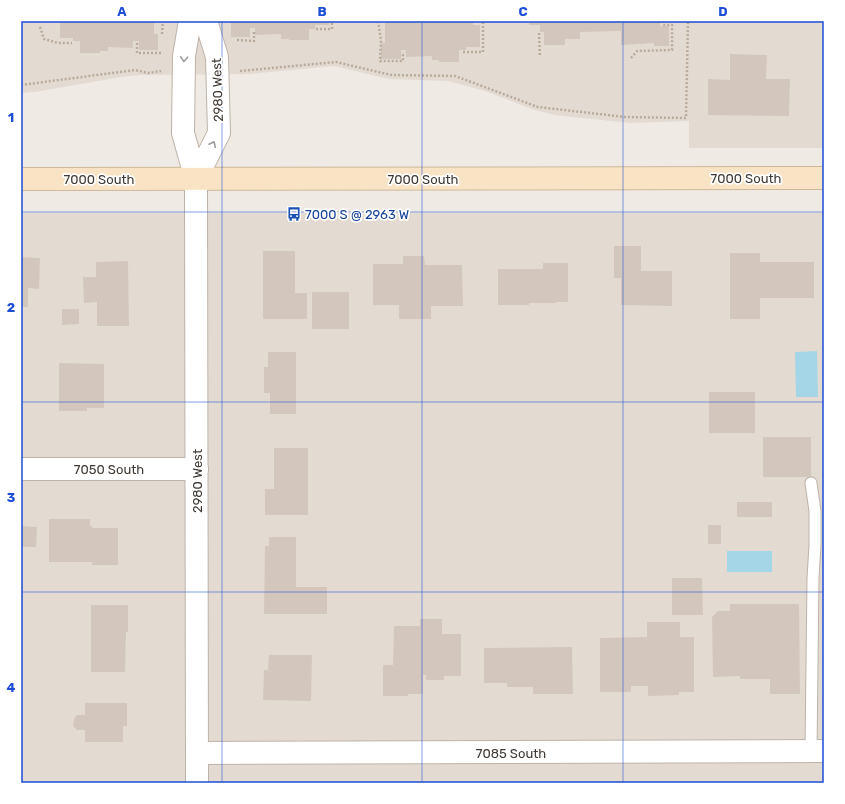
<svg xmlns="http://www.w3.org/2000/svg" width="845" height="804" font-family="Rubik,sans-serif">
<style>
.residential{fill:#e3dbd2}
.water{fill:#a5d6e7}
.building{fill:#d3c7bd}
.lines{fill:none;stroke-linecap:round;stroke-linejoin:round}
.lane-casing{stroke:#bdb3aa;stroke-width:13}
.street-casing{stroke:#bdb3aa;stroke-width:24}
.secondary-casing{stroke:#ceb89a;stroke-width:24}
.path{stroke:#baaa9a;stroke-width:2.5;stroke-dasharray:2 2;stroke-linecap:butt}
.lane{stroke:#fff;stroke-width:11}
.street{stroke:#fff;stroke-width:22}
.secondary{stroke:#f8e4c5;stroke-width:22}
.oneway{stroke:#a09c9a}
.grid{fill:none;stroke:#1d4ed8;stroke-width:1;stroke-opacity:0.55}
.labels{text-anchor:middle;stroke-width:3.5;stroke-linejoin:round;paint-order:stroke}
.street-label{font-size:13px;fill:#413a34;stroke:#fff}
.transit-label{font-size:13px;fill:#164399;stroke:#fff;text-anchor:start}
.neatline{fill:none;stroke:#1d4ed8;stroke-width:1.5}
.grid-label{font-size:13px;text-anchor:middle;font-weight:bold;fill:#1d4ed8}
</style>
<rect width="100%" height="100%" fill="#efeae3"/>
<!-- residential -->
<g class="residential">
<polygon points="21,21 824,21 824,148 689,148 689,121 630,123 554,115 532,109 485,91 448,81 389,79 334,66 250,74 140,75 121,77 35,92 21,93"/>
<rect x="21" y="213" width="803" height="570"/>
</g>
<!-- water -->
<g class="water">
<polygon points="817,351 818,397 796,397 795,352"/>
<rect x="727" y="551" width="45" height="21"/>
</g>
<!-- building -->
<g class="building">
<polygon points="60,21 154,21 154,34 158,34 158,50 139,50 139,41 133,41 133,48 108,47 108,51 100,51 100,53 80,53 80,41 73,41 73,38 60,38"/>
<polygon points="231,21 329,21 329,25 315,25 315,29 309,29 309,40 289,40 289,39 281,39 281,34 255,35 255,28 250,28 250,37 231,37"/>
<polygon points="385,21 473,21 473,25 480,25 480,47 466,47 466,50 459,50 459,62 439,62 439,60 432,60 432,56 406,57 406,50 401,50 401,59 381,59 381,43 385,43"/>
<polygon points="529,21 666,21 666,23 660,23 660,26 669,26 669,46 654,46 654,43 621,45 621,31 580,32 580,39 565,39 565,45 544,45 544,32 540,32 540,25 529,25"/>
<polygon points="730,54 767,55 766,79 790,79 789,116 708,115 708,79 730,80"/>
<polygon points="614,246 641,246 641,271 672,271 672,306 621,305 621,278 614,278"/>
<polygon points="263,251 295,251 295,293 307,293 307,319 263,319"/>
<polygon points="730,253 760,253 760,262 814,262 814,298 760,298 760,319 730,319"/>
<polygon points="403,256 424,256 425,265 462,265 463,306 431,306 431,319 399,319 399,305 373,305 373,264 403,264"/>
<polygon points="21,257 40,258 39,289 28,288 28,307 21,307"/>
<polygon points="128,261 129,326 97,326 97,302 84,303 83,277 96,277 96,262"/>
<polygon points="543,263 568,263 568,302 556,302 556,303 529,303 529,305 498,305 498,269 543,269"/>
<rect x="312" y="292" width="37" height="37"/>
<polygon points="62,309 79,309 79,324 62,325"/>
<polygon points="268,352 296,352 296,414 270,414 270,393 264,393 264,367 268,367"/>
<polygon points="59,363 104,364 104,408 87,408 87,411 59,411"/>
<rect x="709" y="392" width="46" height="41"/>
<rect x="763" y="437" width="48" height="40"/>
<polygon points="274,448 308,448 308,515 265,515 265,489 274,489"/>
<rect x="737" y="502" width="35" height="15"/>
<polygon points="49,519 90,519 90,525 93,528 118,528 118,565 92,565 92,562 49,562"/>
<rect x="708" y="525" width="13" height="19"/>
<polygon points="21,526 37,527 36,547 21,547"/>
<polygon points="269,537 296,537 296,587 327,587 327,614 264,614 265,546 269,546"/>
<polygon points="672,578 702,578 703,615 672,615"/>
<polygon points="730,604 799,604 800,694 770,694 770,679 740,679 740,676 713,677 712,617 718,611 730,611"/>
<polygon points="91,605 128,605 128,632 126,632 125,672 91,672"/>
<polygon points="420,619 442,619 442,634 461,634 461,676 444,676 444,680 426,680 426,675 423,675 423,694 408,694 408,696 383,696 383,665 393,665 394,626 420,626"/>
<polygon points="647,622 680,622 680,637 694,637 694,692 679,692 679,695 648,696 648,686 631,686 631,692 600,692 600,638 647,637"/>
<polygon points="572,647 573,694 533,694 533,687 507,687 507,683 484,683 484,648"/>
<polygon points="269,655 312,655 311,701 263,700 264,670 268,670"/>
<polygon points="85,703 127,703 127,726 123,726 123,742 85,742 85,730 77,730 73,726 74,719 77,715 85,715"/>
</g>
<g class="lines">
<defs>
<polyline id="lane" points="811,752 813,578 815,545 815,511 811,483"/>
<g id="street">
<polyline points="190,21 184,56 183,133 196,179 197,783"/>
<polyline points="196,179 219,133 217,57 206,21"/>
<polyline points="21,469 197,469"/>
<polyline points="197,753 824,751"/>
</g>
<polyline id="secondary" points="21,179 824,178"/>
</defs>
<!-- lane casing -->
<use href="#lane" class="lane-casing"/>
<!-- street casing -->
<use href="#street" class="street-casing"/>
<!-- secondary casing -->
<use href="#secondary" class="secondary-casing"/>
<!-- path -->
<g class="path">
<polyline points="378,21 381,40 380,61 403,61 403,52"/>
<polyline points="40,27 44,39 58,43 72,43"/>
<polyline points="316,29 332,29 332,21"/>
<polyline points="539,33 540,57"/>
<polyline points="162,34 163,21"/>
<polyline points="237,40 254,41 254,30"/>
<polyline points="137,43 137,53 162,53"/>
<polyline points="463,52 483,52 483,21"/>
<polyline points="631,58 637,51 672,50 672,25 663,25"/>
<polyline points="240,71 336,62 391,75 455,76 538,107 625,117 686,118 688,21"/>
<polyline points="21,85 135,70 148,73 161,71"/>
</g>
<!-- lane -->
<use href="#lane" class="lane"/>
<!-- street -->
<use href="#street" class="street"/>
<!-- secondary -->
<use href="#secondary" class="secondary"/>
</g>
<!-- one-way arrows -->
<defs><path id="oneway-chevron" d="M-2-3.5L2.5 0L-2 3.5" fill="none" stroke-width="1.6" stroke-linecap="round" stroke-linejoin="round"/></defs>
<g class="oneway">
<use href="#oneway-chevron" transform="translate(184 59) rotate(93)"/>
<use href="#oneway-chevron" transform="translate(213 144) rotate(-64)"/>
</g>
<!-- grid -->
<path class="grid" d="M222 21V783M422 21V783M623 21V783M21 212H824M21 402H824M21 592H824"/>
<!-- icons -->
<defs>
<symbol id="bus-bare" viewBox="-9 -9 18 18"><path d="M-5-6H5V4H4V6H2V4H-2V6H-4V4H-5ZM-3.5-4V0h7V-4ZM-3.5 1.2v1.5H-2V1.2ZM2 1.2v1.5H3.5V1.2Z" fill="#1a4fb4" stroke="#fff" stroke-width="2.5" paint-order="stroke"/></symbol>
</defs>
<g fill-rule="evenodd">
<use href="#bus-bare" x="284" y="204" width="20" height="20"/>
</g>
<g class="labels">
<!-- street labels -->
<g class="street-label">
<text transform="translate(217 90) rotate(-92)" y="5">2980 West</text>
<text x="746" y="183">7000 South</text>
<text x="99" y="184">7000 South</text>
<text x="423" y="184">7000 South</text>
<text x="109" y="474">7050 South</text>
<text transform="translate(197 481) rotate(-90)" y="5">2980 West</text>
<text x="511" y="758">7085 South</text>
</g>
<!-- transit labels -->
<g class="transit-label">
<text x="305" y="219">7000 S @ 2963 W</text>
</g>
</g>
<!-- border -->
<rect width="845" height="804" fill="none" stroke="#ffffff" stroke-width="44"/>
<rect x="22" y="22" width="801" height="760" class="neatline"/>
<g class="grid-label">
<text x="122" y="16">A</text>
<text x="322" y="16">B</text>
<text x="523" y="16">C</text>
<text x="723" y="16">D</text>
<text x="11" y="122">1</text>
<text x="11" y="312">2</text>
<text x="11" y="502">3</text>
<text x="11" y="692">4</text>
</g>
</svg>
